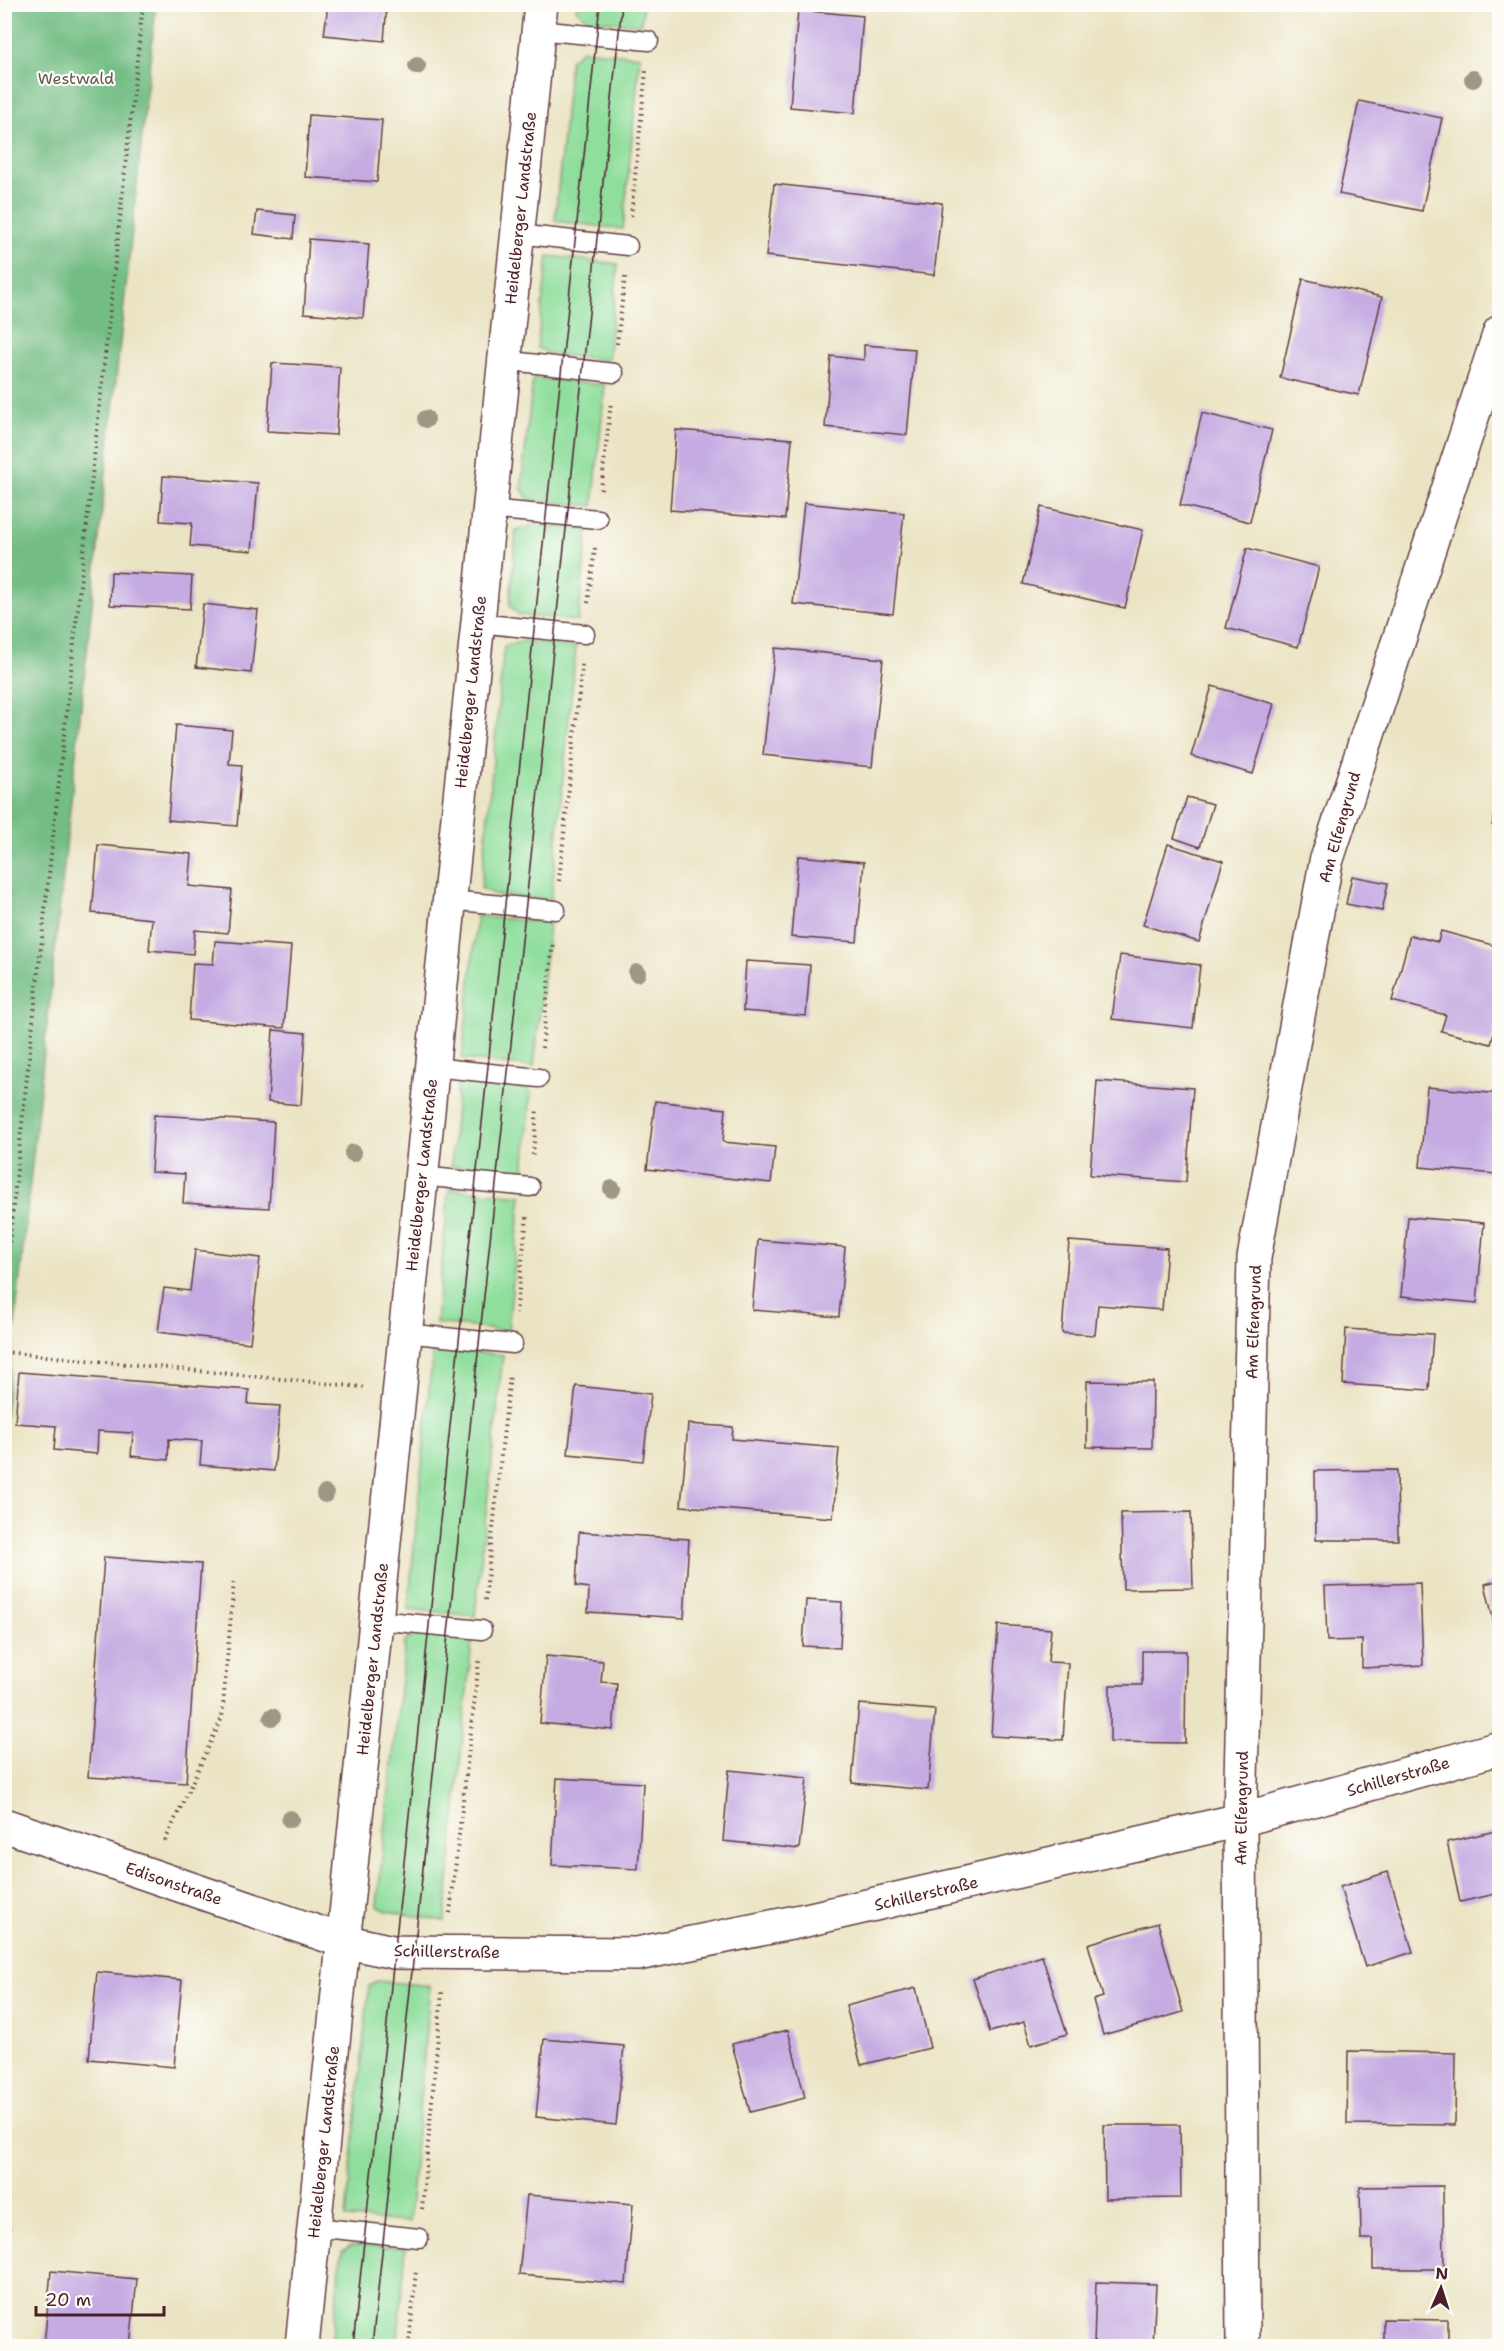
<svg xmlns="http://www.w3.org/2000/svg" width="1504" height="2351" font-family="'Shantell Sans',sans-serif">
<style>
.green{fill:#8fde9c;stroke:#6c7e64;stroke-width:1.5}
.forest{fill:#73bd84;stroke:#5e6e58;stroke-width:1.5}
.building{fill:#c4abe2}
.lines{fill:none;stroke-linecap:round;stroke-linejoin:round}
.service-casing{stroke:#623d42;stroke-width:21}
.minor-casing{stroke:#623d42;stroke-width:36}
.tertiary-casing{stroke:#623d42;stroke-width:36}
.path{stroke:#623d42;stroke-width:4;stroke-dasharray:1.5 4.5;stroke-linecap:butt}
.service{stroke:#fff;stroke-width:18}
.minor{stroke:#fff;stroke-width:33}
.tertiary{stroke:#fff;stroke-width:33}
.tram{stroke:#4a1f2b;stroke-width:1.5}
.tree{fill:#9e9783}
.labels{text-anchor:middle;stroke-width:4.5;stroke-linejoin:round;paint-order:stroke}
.park-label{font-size:16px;fill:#5f584d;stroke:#fdfcf7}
.street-label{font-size:16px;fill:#4a1f2b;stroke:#fdfcf7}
</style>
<rect width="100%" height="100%" fill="#fdfcf7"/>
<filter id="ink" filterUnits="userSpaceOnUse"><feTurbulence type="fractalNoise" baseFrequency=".0167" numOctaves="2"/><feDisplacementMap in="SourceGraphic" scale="12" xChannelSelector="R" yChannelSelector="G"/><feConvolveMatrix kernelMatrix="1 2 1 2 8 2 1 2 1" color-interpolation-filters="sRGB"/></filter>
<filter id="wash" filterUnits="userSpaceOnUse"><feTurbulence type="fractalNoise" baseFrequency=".008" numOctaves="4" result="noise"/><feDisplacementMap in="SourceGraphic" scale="24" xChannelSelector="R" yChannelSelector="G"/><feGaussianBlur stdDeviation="1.35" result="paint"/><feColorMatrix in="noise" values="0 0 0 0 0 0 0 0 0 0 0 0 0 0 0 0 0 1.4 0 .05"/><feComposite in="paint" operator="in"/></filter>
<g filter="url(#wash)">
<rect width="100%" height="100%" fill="#ebe4c4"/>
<!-- green -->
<g class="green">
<polygon points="577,5 643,5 641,25 587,19 576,9"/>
<polygon points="582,50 640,56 623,229 555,221 570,60"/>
<polygon points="548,256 618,264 608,360 551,354 537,348"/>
<polygon points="533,378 605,385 593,506 529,500 521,488"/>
<polygon points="533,525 588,529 578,621 519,615 510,606 516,530"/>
<polygon points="523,641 576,647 551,900 496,895 481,888 504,646"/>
<polygon points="477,916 549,923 534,1067 462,1059"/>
<polygon points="458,1082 526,1087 531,1093 524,1173 451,1166"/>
<polygon points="449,1189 521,1196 508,1331 436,1323"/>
<polygon points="433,1349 503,1355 475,1616 408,1609"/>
<polygon points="415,1634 472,1640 445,1921 387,1911 377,1906 405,1642"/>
<polygon points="377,1981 430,1986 409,2222 346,2218 369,1986"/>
<polygon points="352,2245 406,2248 397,2346 331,2346 342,2251"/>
</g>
<!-- forest -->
<polygon class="forest" points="5,4 156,5 5,1417 4,5"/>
<g id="blocks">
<!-- building -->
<g class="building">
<polygon points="328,4 387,4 384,41 324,35"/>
<polygon points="798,10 863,16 855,113 790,107"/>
<polygon points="1359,101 1442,118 1422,211 1339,194"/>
<polygon points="309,115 382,120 377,182 305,177"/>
<polygon points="774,184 942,203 934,275 766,256"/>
<polygon points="257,211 295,215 293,239 254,234"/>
<polygon points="309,239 369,244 363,318 304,313"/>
<polygon points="1303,279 1382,297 1359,395 1280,378"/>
<polygon points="864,345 915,349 907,435 825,427 831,356 864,360"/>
<polygon points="272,363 340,367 336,435 267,431"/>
<polygon points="1202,413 1272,430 1250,522 1180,505"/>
<polygon points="676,430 792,439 785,519 670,510"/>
<polygon points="163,476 258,483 252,551 190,546 192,523 160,521"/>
<polygon points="804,503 904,513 893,614 793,604"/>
<polygon points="1041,507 1143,530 1125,608 1023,584"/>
<polygon points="1247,548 1319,567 1298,647 1226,628"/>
<polygon points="111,572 192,576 190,609 110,605"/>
<polygon points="203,604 258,610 251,673 196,667"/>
<polygon points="775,648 883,659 872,767 763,755"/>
<polygon points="1212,686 1274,704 1253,774 1191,756"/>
<polygon points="176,725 232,730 229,764 242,765 237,826 168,820"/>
<polygon points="1187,797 1213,804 1200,847 1174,838"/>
<polygon points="1500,798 1500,827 1492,825"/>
<polygon points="1168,844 1223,861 1199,942 1143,925"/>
<polygon points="98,845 192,854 189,886 232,890 228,933 195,930 193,954 149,950 152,919 92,913"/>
<polygon points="798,856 864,862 857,942 791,937"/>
<polygon points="1352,876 1388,883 1382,911 1346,904"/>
<polygon points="1441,931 1500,947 1500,1014 1491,1044 1441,1031 1446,1015 1392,1001 1410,935 1438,942"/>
<polygon points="215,941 291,946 284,1028 189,1020 193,963 213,964"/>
<polygon points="1120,955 1200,965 1193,1028 1112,1019"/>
<polygon points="746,961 810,965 806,1016 743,1011"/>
<polygon points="273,1030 306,1033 301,1105 268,1102"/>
<polygon points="1097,1081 1193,1088 1186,1182 1090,1175"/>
<polygon points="1427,1087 1500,1094 1496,1174 1420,1167"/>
<polygon points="655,1101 726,1109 723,1142 775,1147 771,1183 647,1169"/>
<polygon points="154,1115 274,1122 269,1208 183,1203 185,1174 151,1172"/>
<polygon points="1408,1217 1484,1223 1477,1303 1401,1296"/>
<polygon points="758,1240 845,1247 839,1317 752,1310"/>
<polygon points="1069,1241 1167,1248 1162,1310 1098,1305 1095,1335 1062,1333"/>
<polygon points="195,1250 260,1258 250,1343 158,1332 164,1288 190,1291"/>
<polygon points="1346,1329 1433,1334 1429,1390 1343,1384"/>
<polygon points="19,1372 249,1390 248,1404 280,1406 274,1471 200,1465 202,1441 169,1439 168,1460 131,1456 133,1433 98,1431 97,1454 54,1450 56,1426 15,1423"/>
<polygon points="1087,1381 1153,1382 1152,1448 1087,1447"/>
<polygon points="576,1386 651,1394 643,1461 568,1454"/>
<polygon points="688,1424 733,1427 732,1439 839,1448 833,1518 681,1506"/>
<polygon points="1397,1470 1398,1540 1316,1540 1315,1471"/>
<polygon points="1191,1512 1193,1588 1123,1589 1121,1513"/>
<polygon points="579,1532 689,1539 684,1618 588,1612 589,1588 576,1586"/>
<polygon points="104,1557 201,1564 186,1783 88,1777"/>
<polygon points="1500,1580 1500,1644 1499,1644 1485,1584"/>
<polygon points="1420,1583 1423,1665 1362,1668 1362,1640 1327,1641 1325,1586"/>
<polygon points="806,1600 842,1602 840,1648 803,1646"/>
<polygon points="998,1625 1051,1629 1048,1662 1068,1663 1063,1740 991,1736"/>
<polygon points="1142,1651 1186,1651 1185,1743 1110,1742 1110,1685 1142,1685"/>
<polygon points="546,1656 603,1661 601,1682 617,1683 613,1730 540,1723"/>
<polygon points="859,1704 935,1710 928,1790 852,1783"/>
<polygon points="729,1770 807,1778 799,1849 723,1841"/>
<polygon points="557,1778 643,1783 638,1869 552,1865"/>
<polygon points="1500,1830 1500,1893 1460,1902 1447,1842"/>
<polygon points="1388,1872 1413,1952 1365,1967 1340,1887"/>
<polygon points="1158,1923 1183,2012 1103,2035 1093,2000 1103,1997 1088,1944"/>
<polygon points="1042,1956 1067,2034 1031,2045 1024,2022 990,2032 973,1979"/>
<polygon points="97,1972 182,1980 174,2067 89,2059"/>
<polygon points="916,1988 930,2048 861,2065 846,2006"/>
<polygon points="788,2030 805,2098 750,2112 732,2044"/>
<polygon points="544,2039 624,2046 616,2125 536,2117"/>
<polygon points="1348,2051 1456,2053 1455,2125 1347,2124"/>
<polygon points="1104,2125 1180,2125 1181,2198 1105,2199"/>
<polygon points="1443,2186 1444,2269 1373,2269 1373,2239 1361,2239 1360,2187"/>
<polygon points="527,2195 633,2204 626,2284 519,2275"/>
<polygon points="4,2226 10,2227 6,2256 4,2256"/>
<polygon points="51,2271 137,2279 130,2346 44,2346"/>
<polygon points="1096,2282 1156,2284 1153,2346 1094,2346"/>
<polygon points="1383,2319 1448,2320 1448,2346 1383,2346"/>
</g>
</g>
</g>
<g filter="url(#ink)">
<use href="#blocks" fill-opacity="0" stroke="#623d42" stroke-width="1.5"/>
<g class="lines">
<defs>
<g id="service">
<polyline points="538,30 649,41"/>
<polyline points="517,234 628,246"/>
<polyline points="503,360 614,373"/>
<polyline points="488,509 598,519"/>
<polyline points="477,623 585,634"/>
<polyline points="448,900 556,910"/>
<polyline points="432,1067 539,1078"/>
<polyline points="421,1176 530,1187"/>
<polyline points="404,1333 513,1344"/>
<polyline points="376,1620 482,1630"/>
<polyline points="314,2227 419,2238"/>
</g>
<g id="minor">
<polyline points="4,1825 343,1941 393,1952 637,1954 806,1920 1240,1820 1500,1748"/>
<polyline points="1243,2346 1240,1820 1254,1258 1326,862 1500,332"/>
</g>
<polyline id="tertiary" points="302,2346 541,4"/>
</defs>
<!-- service casing -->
<use href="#service" class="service-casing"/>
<!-- minor casing -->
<use href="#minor" class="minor-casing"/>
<!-- tertiary casing -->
<use href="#tertiary" class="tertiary-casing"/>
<!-- path -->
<g class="path">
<polyline points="631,216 646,71"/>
<polyline points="617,344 625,277"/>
<polyline points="601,490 611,402"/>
<polyline points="588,603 595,548"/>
<polyline points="559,881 582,664"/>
<polyline points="542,1048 553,942"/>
<polyline points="533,1155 537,1109"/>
<polyline points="4,1290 143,4"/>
<polyline points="516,1314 527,1217"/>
<polyline points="4,1352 363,1387"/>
<polyline points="485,1600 510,1375"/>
<polyline points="165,1841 222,1718 234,1580"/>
<polyline points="450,1913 479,1661"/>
<polyline points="422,2209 442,1992"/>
<polyline points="409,2346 416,2270"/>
</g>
<!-- service -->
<use href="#service" class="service"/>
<!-- minor -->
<use href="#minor" class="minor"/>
<!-- tertiary -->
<use href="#tertiary" class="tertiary"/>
<!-- tram -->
<g class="tram">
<polyline points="353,2346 600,4"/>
<polyline points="372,2346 622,4"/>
</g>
</g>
<!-- trees -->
<g class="tree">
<circle cx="417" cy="66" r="9"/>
<circle cx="1473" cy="79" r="9"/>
<circle cx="426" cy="419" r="9"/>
<circle cx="637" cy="973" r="9"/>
<circle cx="353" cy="1153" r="9"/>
<circle cx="612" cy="1189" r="9"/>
<circle cx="325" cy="1494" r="9"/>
<circle cx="272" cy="1717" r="9"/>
<circle cx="290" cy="1819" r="9"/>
</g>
</g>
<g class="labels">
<!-- park labels -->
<g class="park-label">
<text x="76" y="84">Westwald</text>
</g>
<!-- street labels -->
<g class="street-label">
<text transform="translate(520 208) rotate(-84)" y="6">Heidelberger Landstraße</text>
<text transform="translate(470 692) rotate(-84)" y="6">Heidelberger Landstraße</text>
<text transform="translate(1339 827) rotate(-74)" y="6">Am Elfengrund</text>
<text transform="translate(421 1175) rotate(-84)" y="6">Heidelberger Landstraße</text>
<text transform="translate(1253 1322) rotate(-88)" y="6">Am Elfengrund</text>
<text transform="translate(372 1659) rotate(-84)" y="6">Heidelberger Landstraße</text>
<text transform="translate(1398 1776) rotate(-16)" y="6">Schillerstraße</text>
<text transform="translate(1241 1808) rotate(-89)" y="6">Am Elfengrund</text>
<text transform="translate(174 1883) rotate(19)" y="6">Edisonstraße</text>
<text transform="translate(926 1893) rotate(-13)" y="6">Schillerstraße</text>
<text transform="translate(447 1951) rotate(1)" y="6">Schillerstraße</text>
<text transform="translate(323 2142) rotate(-84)" y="6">Heidelberger Landstraße</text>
</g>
</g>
<!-- margin -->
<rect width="1504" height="2351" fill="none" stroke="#fdfcf7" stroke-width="24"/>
<!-- north arrow -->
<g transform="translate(1441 2288) rotate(3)" stroke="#fdfcf7" stroke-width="4.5" paint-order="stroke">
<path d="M0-4.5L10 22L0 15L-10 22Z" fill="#4a1f2b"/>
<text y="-9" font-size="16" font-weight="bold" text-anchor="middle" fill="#4a1f2b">N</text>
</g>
<!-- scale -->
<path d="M36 2306v9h128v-9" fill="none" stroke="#4a1f2b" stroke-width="3"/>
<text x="45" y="2306" font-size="18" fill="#4a1f2b" stroke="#fdfcf7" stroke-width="4.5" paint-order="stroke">20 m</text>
</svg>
